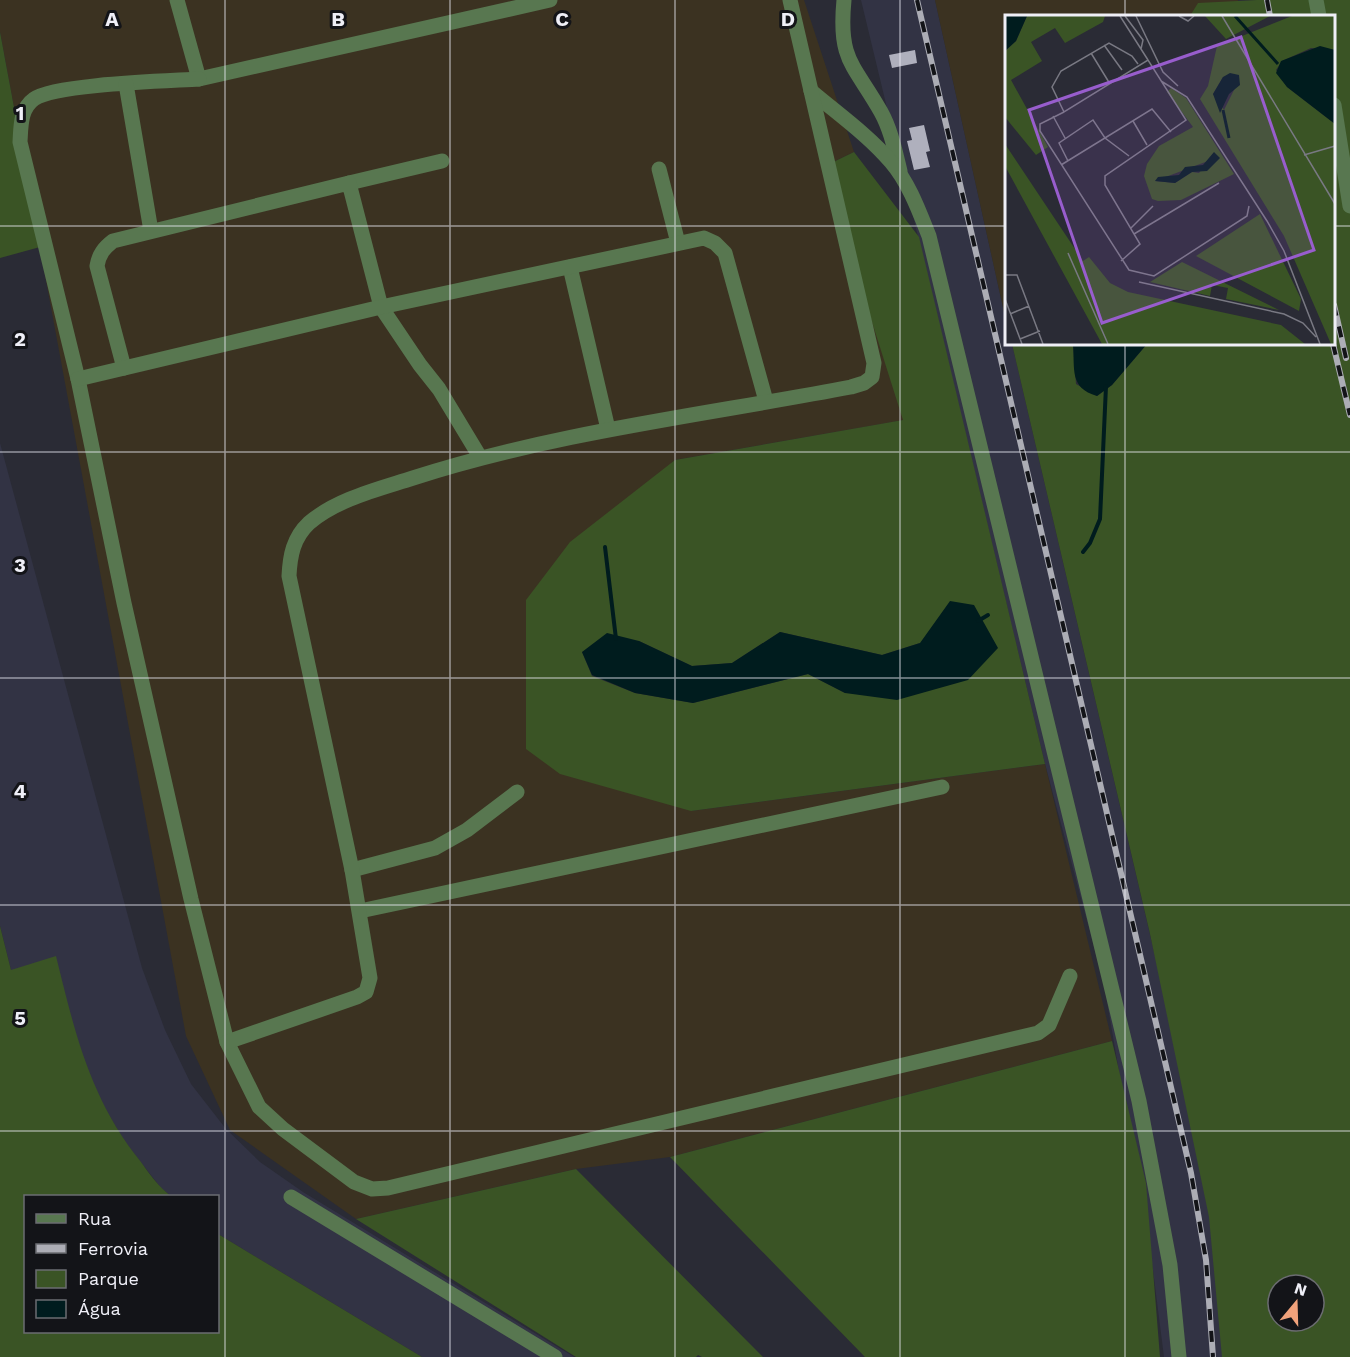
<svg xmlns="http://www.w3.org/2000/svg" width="1350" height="1357" font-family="'Work Sans',sans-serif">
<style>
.built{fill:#323344}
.industrial{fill:#3b3221}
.green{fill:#3a5425;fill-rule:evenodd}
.water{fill:#001c1e}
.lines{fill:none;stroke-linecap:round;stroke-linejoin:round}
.stream{stroke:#001c1e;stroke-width:4}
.building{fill:#afb0bd}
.minor{stroke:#587750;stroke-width:15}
.rail-casing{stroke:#acadb5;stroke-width:6}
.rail{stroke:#131418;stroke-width:4;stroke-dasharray:11;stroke-linecap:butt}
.grid{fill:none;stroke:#efeff7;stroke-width:1.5;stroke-opacity:0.55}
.inset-river{fill:none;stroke:#001c1e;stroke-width:3}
.inset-road{fill:none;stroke:#797983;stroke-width:1.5}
.view{fill:#985dcd;fill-opacity:0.15;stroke:#985dcd;stroke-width:3}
.inset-edge{fill:none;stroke:#efeff7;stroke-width:3}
.grid-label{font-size:20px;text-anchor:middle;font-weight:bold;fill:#efeff7;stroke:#131418;stroke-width:6;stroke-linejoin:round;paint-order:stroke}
</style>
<rect width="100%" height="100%" fill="#2a2b35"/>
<!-- built -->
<g class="built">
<polygon points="861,0 935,0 1006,321 1006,344 1012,344 1216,1217 1234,1357 1164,1357 1153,1270 1104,984 1045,764"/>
<polygon points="0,443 142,968 165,1030 191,1084 226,1129 260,1162 303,1192 574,1357 422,1357 218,1234 218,1196 171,1196 161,1188 125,1142 97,1095 77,1043 11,970 0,926"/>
</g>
<!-- industrial -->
<g class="industrial">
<polygon points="0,0 804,0 854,152 823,167 904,420 675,460 526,601 691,811 1045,764 1112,1041 670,1157 576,1169 356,1219 230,1130 186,1036 0,32"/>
<polygon points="935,0 1238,0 1242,16 1006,16 1006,321"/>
</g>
<!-- green -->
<g class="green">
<path d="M1257 0H1350V1357H1222L1209 1217 1150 934 1012 344H1073L1076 384 1097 396 1112 385 1147 344H1334V16H1190L1198 3ZM1278 1285H1314V1321H1278Z"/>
<polygon points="0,32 40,247 0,258"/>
<path d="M854 152 919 237 1045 764 691 811 560 774 526 749V600L570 542 675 460 903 420 823 167ZM780 632 882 655 920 643 845 693 808 674 693 703 635 693 592 676 582 652 639 641 692 666 732 663Z"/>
<path d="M0 926 11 970 56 956C75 1033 90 1099 141 1162 150 1175 159 1187 171 1196H26V1332H218V1234L422 1357H0Z"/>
<polygon points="1112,1041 1146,1183 1160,1357 865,1357 670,1157"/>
<polygon points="576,1169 763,1357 702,1357 698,1355 696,1357 576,1357 356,1219"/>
</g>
<!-- water -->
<g class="water">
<path d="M1073 344H1147L1112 385 1097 396C1069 388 1075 369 1073 344Z"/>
<polygon points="950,601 974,605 998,648 968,680 897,700 845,693 808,674 693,703 635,693 592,675 582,652 607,633 639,641 692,666 732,663 780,632 882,655 920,643"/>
</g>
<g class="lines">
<!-- stream -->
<g class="stream">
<polyline points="605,547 616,639"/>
<polyline points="1083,552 1090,543 1100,519 1106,386"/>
<polyline points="978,621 988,615"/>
</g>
</g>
<!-- building -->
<g class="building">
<polygon points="915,50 917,63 892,68 889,55"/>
<polygon points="924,125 930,151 926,152 930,167 914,170 907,141 912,140 909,128"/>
</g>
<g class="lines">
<!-- minor -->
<g class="minor">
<polyline points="177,0 199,79 550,0"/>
<path d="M844 0C838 61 854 64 881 112 891 130 895 151 900 171"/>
<polyline points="1316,0 1319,16"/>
<path d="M199 79C168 81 55 84 34 99 20 109 21 127 20 142L78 379 124 603 191 899 227 1042 259 1107 283 1129 354 1182 372 1189 388 1188 1038 1033 1049 1025 1070 976"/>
<polyline points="126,84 151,231"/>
<path d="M811 91C838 114 868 135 891 162 909 183 919 211 929 236L1139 1101 1170 1265 1179 1357"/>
<polyline points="1334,105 1350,206"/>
<polyline points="659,169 678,243"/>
<polyline points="349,183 442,161"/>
<polyline points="570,267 608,429"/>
<path d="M124 368 97 266C99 254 104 248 113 241L349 183 381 307 420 365 439 389 480 457"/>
<polyline points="78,379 381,307 704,238 715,243 725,253 766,401"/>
<polyline points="352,870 435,848 467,830 517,792"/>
<polyline points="360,911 942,787"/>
<path d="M227 1042 357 997 366 992 370 978 352 870 289 576C290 556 293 538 309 523 337 499 379 489 413 478 556 432 704 415 851 387L864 383 872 377 874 363 790 0"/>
<polyline points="291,1197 555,1357"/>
</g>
<defs>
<g id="rail">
<polyline points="917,0 1191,1173 1206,1260 1213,1357"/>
<polyline points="1267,0 1270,16"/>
<polyline points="1334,305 1346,358"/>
<polyline points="1333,344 1350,415"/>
</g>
</defs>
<!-- rail casing -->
<use href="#rail" class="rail-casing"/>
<!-- rail -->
<use href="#rail" class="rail"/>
</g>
<!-- grid -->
<path class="grid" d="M225 0V1357M450 0V1357M675 0V1357M900 0V1357M1125 0V16M0 226H1006M1334 226H1350M1125 344V1357M0 452H1350M0 678H1350M0 905H1350M0 1131H1350"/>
<!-- overview -->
<g transform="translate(1005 15)">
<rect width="330" height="330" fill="#2a2b35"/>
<path d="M22 1H100L98 7 60 28 50 13 26 27 37 46 6 65 43 132 31 140 0 102V36L11 26ZM200 1H265L221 24ZM287 1H330V35L306 33 277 46 271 55 282 72 330 109V329H326L279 221 195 84 203 71 212 31ZM218 62 230 73 219 95 208 79ZM166 73 181 83 229 159 176 185 153 186 147 184 139 161 142 149 154 131 188 112 162 77ZM203 146 194 158 187 157 170 168 150 166ZM0 129 78 246 84 242 105 268 123 277 276 310 300 329H97L0 151ZM255 199 296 284 294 296 191 241ZM177 247 274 295 221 284 223 273 207 270 205 281 145 267Z" fill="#3a5425" fill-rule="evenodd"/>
<path d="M0 1H22L11 26 0 36ZM315 31 330 35V109L282 72 271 58 276 46ZM225 58 234 60 235 70 224 79 215 98 208 79 218 62ZM209 137 215 143 202 156 187 157 170 168 150 166 153 162 174 160 180 152 198 150Z" fill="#001c1e"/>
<path class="inset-river" d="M230 1 273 49M218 95 224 123"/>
<path class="inset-road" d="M115 1 143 45M120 1 138 25 136 34M131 1 158 57 173 71M174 1 183 6 189 1M217 1 330 189M99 30 117 55M86 38 105 69M156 66 182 82 262 206 279 236 315 329M59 97 35 109V116L124 255 149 261 242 201 244 191M48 101 60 123M128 106 142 130M299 140 330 131M63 146 54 128 88 105 100 123 124 141M56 150 147 94 166 117M126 213 148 191M129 219 214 168M63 238 103 329M116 246 135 229 100 170V161L181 105 143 45 59 97 47 72 56 56 104 28 127 41 133 49M0 260H12L38 329M134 267 279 299 298 308 311 322M0 284 17 329M5 299 24 291M15 324 35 316"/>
<path class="view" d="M236 22 309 235 97 308 24 95Z"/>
<rect width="330" height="330" class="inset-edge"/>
</g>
<g class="grid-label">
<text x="112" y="26">A</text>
<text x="338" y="26">B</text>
<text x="562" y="26">C</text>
<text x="788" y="26">D</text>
<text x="20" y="120">1</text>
<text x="20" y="346">2</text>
<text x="20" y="572">3</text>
<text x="20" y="798">4</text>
<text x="20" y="1025">5</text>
</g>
<!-- legend -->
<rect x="24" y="1195" width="195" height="138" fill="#131418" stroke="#6b6c71" stroke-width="1.5"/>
<rect x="36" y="1214" width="30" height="9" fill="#587750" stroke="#6b6c71" stroke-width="1.5"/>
<text x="78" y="1225" font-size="18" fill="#efeff7">Rua</text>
<rect x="36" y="1244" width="30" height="9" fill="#acadb5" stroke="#6b6c71" stroke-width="1.5"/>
<text x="78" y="1255" font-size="18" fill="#efeff7">Ferrovia</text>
<rect x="36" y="1270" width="30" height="18" fill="#3a5425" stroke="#6b6c71" stroke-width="1.5"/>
<text x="78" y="1285" font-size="18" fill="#efeff7">Parque</text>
<rect x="36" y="1300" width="30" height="18" fill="#001c1e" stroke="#6b6c71" stroke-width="1.5"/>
<text x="78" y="1315" font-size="18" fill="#efeff7">Água</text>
<!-- north arrow -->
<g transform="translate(1296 1303) rotate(19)"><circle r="28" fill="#131418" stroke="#6b6c71" stroke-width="1.5"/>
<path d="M0-4.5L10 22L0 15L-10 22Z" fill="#f1a27b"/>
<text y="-9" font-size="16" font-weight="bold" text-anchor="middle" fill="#efeff7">N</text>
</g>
</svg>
